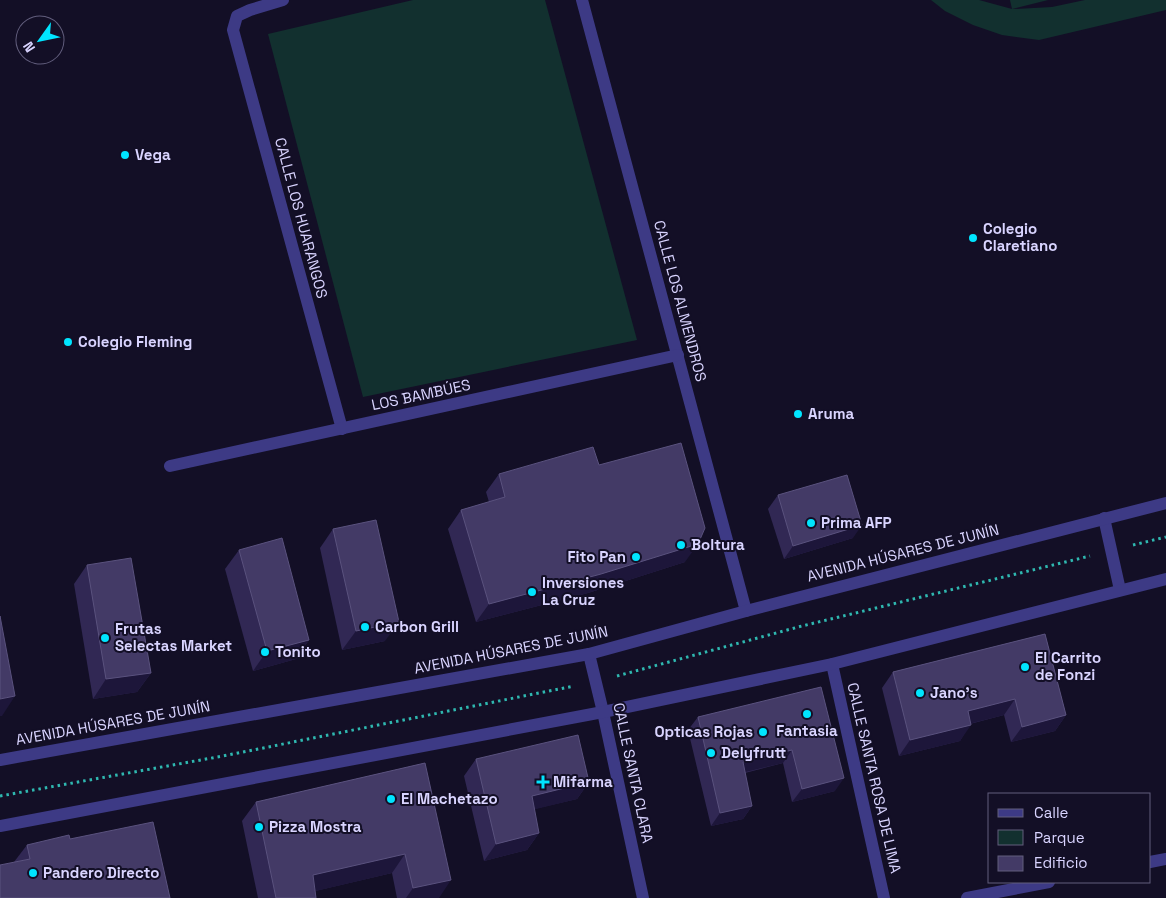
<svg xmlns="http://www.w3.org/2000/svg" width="1166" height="898" font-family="'Space Grotesk',sans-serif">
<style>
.green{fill:#12302f}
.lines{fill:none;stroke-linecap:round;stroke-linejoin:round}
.path{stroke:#2fb8b0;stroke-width:3;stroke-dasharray:2.5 4;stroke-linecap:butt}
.minor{stroke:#3d3a85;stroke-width:12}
.wall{fill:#312854}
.shaded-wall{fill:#1d163a}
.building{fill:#433a66;stroke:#5a527e}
.poi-dot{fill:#00e5ff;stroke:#130f26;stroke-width:2}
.labels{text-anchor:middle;stroke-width:4;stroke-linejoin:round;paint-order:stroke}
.poi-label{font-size:15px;font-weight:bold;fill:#d9d4ff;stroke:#130f26;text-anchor:start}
.street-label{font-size:15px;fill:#d9d4ff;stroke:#130f26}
</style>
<rect width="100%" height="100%" fill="#130f26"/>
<!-- green -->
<g class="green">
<polygon points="413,0 545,0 637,340 363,397 268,34"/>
<polygon points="931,0 979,0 1012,9 1010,0 1048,0 1012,9 1015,9 1052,7 1085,0 1166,0 1166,10 1039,40 1002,35 973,25 945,11"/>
</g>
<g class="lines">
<!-- path -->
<g class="path">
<polyline points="1133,545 1166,537"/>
<polyline points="617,676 802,626 1090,556"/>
<polyline points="0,796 223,756 574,686"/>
</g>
<!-- minor -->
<g class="minor">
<polyline points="283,0 250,10 237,16 233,30 342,429"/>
<polyline points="582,0 746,611"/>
<polyline points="170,466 678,355"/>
<polyline points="1104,518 1120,590"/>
<polyline points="589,654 603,712 643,898"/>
<polyline points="832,664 884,898"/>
<polyline points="0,760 589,654 746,611 1166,503"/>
<polyline points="0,826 603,712 832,664 1166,579"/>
<polyline points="1150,862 1166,859"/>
<polyline points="967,898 1049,882"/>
</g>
</g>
<!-- wall -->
<g class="wall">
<polygon points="599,465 685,562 588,593 476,622 448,529 461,510 489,502 486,492 499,474"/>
<polygon points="778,495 853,538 784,559 768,509"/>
<polygon points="333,529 385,641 342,650 320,548"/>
<polygon points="239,550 309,640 296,659 253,671 225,569"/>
<polygon points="87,565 151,673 137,692 93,699 74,584"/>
<polygon points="1045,634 1066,715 1055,731 1011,742 1004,715 970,724 960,741 899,756 882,688 893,672"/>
<polygon points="821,687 835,791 792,802 783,763 745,773 752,806 743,819 711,826 688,730 698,717"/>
<polygon points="476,759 589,782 577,799 534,809 539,833 527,850 484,861 464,776"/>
<polygon points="425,763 439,898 397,898 392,873 315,891 316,898 258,898 242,821 256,802"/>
<polygon points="70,839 170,898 14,862 27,845"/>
</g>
<!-- shaded-wall -->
<g class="shaded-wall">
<polygon points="862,525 853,538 784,559 793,546"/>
<polygon points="698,544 685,562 588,593 476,622 489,604"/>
<polygon points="399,622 385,641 342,650 356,631"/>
<polygon points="309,640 296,659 253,671 267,651"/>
<polygon points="151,673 137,692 93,699 106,679"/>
<polygon points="15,696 2,716 0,716 0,699"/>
<polygon points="1015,699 1004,715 957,727 968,711"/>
<polygon points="1066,715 1055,731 1011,742 1022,727"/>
<polygon points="971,725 960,741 899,756 910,740"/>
<polygon points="792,750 783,763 733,775 743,762"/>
<polygon points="844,778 835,791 792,802 802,789"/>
<polygon points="589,782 577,799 520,813 532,796"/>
<polygon points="752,806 743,819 711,826 720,813"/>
<polygon points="539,833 527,850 484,861 496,844"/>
<polygon points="405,854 392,873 299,895 313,875"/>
<polygon points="451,880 439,898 406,898 413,888"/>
</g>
<!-- building -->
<g class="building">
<polygon points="681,443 705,528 698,544 601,574 489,604 461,510 505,497 499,474 593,447 599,465"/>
<polygon points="847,475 862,525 793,546 778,495"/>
<polygon points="376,520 399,622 356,631 333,529"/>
<polygon points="282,538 309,640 267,651 239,550"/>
<polygon points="131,558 151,673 106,679 87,565"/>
<polygon points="0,616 15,696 0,699"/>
<polygon points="1045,634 1066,715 1022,727 1015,699 968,711 971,725 910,740 893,672"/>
<polygon points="821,687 844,778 802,789 792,750 743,762 752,806 720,813 698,717"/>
<polygon points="578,735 589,782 532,796 539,833 496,844 476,759"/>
<polygon points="425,763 451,880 413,888 405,854 313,875 316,898 276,898 256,802"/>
<polygon points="153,822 170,898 0,898 0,865 30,859 27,845 69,835 70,839"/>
</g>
<!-- markers -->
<g class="poi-dot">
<circle cx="125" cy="155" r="5"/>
<circle cx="973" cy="238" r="5"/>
<circle cx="68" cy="342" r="5"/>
<circle cx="798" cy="414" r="5"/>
<circle cx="811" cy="523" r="5"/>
<circle cx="681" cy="545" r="5"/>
<circle cx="636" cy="557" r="5"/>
<circle cx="532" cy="592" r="5"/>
<circle cx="365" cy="627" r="5"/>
<circle cx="105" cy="638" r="5"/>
<circle cx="265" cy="652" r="5"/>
<circle cx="1025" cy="667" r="5"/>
<circle cx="920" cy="693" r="5"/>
<circle cx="807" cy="714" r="5"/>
<circle cx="763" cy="732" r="5"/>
<circle cx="711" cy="753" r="5"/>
<path d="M540.5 774.5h5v5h5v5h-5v5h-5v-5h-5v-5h5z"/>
<circle cx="391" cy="799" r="5"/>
<circle cx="259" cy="827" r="5"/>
<circle cx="33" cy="873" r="5"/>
</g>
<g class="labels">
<!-- poi labels -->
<g class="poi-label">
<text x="135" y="160">Vega</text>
<text x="983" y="234">Colegio<tspan x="983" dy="17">Claretiano</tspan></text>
<text x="78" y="347">Colegio Fleming</text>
<text x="808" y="419">Aruma</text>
<text x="821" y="528">Prima AFP</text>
<text x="691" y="550">Boltura</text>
<text x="626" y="562" text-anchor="end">Fito Pan</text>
<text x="542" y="588">Inversiones<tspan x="542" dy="17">La Cruz</tspan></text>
<text x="375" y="632">Carbon Grill</text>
<text x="115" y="634">Frutas<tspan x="115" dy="17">Selectas Market</tspan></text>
<text x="275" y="657">Tonito</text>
<text x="1035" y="663">El Carrito<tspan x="1035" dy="17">de Fonzi</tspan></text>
<text x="930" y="698">Jano's</text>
<text x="807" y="736" text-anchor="middle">Fantasia</text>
<text x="753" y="737" text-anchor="end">Opticas Rojas</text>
<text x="721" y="758">Delyfrutt</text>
<text x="553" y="787">Mifarma</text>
<text x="401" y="804">El Machetazo</text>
<text x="269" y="832">Pizza Mostra</text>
<text x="43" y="878">Pandero Directo</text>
</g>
<!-- street labels -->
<g class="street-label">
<text transform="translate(301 218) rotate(75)" y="5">CALLE LOS HUARANGOS</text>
<text transform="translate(680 301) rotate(75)" y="5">CALLE LOS ALMENDROS</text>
<text transform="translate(421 395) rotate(-12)" y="5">LOS BAMBÚES</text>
<text transform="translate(903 553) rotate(-14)" y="5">AVENIDA HÚSARES DE JUNÍN</text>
<text transform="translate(511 650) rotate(-11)" y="5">AVENIDA HÚSARES DE JUNÍN</text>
<text transform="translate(113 723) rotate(-10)" y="5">AVENIDA HÚSARES DE JUNÍN</text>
<text transform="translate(633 773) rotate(78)" y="5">CALLE SANTA CLARA</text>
<text transform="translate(874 778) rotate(77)" y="5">CALLE SANTA ROSA DE LIMA</text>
</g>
</g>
<!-- legend -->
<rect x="988" y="793" width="162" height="90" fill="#130f26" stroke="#625e7d"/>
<rect x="998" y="809" width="25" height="8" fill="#3d3a85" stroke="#625e7d"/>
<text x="1034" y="818" font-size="15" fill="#d9d4ff">Calle</text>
<rect x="998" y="830" width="25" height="15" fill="#12302f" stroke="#625e7d"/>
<text x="1034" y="843" font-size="15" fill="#d9d4ff">Parque</text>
<rect x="998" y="856" width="25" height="15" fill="#433a66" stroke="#625e7d"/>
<text x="1034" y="868" font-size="15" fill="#d9d4ff">Edificio</text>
<!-- north arrow -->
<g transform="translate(40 40) rotate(237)"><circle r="24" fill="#130f26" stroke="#625e7d"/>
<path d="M0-4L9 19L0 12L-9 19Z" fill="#00e5ff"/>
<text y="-8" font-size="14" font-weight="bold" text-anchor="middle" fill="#d9d4ff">N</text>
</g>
</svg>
